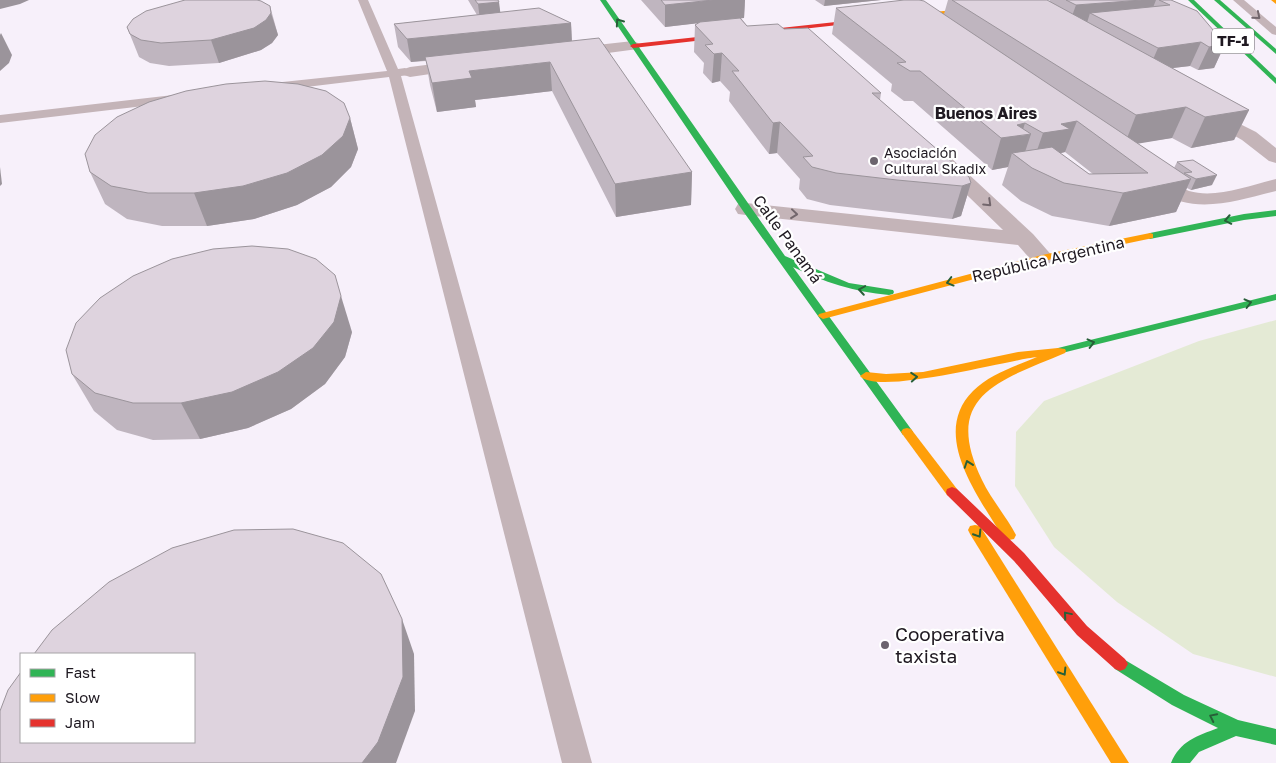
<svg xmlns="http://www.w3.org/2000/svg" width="1276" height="763" font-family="'Golos Text',sans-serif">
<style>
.green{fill:#e4ead5}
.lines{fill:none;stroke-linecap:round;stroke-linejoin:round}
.lane{fill:#c4b4b8;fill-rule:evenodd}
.street{fill:#c4b4b8;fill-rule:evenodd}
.fast{fill:#30b455;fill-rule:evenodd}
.slow{fill:#ff9f0a;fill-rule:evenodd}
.jam{fill:#e5322d;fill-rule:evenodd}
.wall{fill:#bfb5bf;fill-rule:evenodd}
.shaded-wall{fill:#9b949b}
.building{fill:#ded3de;stroke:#9b949b}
.oneway{stroke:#72666c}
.oneway2{stroke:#275f38}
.poi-dot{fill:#6b646d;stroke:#fff;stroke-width:2}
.labels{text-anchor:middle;stroke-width:4.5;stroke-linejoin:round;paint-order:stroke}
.far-poi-label{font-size:14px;fill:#1f1921;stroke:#fff;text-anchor:start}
.shield{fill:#fff;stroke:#625e64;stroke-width:1}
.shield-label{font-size:15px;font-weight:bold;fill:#1f1921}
.far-quarter-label{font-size:16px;font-weight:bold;fill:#1f1921;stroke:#fff}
.street-label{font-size:16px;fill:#1f1921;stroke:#fff}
.near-poi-label{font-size:19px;fill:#1f1921;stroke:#fff;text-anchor:start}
</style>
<rect width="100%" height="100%" fill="#f7f0fa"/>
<!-- green -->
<polygon class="green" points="1276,320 1276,677 1193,654 1117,602 1054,547 1015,486 1016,432 1044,401 1199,341"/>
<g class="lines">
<!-- lane -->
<g class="lane">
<polygon points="358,0 368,0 398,69 405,68 411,72 409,75 401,76 592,763 562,763 389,77 273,91 267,87 273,83 387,71"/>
<polygon points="1233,0 1244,0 1276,27 1276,35 1272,34"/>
<polygon points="182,94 186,95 188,98 186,101 0,123 0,115"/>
</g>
<!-- street -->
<g class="street">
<polygon points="633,41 638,43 641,46 638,49 570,58 564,56 562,53 564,50 570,48"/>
<polygon points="465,60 471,62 473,65 471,68 410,77 404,75 402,72 404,69 410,67"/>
<polygon points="1206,107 1256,132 1276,148 1276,163 1269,161 1242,140 1200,116 1197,112 1200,108"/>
<path d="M943 155 950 157 1033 234 1054 258 1050 263C1034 267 1028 256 1018 245L746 215 738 214 735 209 738 204 746 203 1003 230 936 165 933 161 936 157Z"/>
<path d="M1152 170C1166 173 1175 186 1189 191 1216 199 1250 185 1276 179V191C1238 200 1195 216 1159 191 1153 187 1146 182 1142 176L1145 172Z"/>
</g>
<!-- fast -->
<g class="fast">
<path d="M600 0H606L785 256 849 283 893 290 894 292 893 294 889 295C854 292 824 282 793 267L911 429 913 432 911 435H903L743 211Z"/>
<polygon points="1188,0 1194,0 1276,78 1276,84"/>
<polygon points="1214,0 1220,0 1276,49 1276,54"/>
<polygon points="1276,210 1276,216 1244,220 1150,239 1145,236 1150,233 1244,214"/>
<polygon points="1276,294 1276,300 1058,354 1053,351 1058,348"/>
<path d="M1120 657 1184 695 1238 720 1276 729V745L1236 736 1199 752 1190 763H1171C1180 741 1197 736 1218 728L1172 705 1115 669 1112 664 1115 659Z"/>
</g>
<!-- slow -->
<g class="slow">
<polygon points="1022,0 1028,0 1027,5 845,25 842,23 845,21 1022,3"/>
<polygon points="1271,0 1276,0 1276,4"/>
<polygon points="1150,233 1153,234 1153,238 1043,261 823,319 818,316 819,314 1042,255"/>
<path d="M1058 348 1065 349 1066 351 1065 353C999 381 941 395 982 480 991 499 1006 516 1016 535L1014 539 1009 540 1004 539C980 498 929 435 973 391 990 374 1016 366 1037 357 1008 360 877 396 860 376L866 372 886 374 923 372 1018 352Z"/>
<polygon points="907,428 911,429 957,489 958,492 957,495 952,497 947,495 903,435 901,432 903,429"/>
<polygon points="975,525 980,526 1129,763 1111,763 970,534 968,530 970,526"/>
</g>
<!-- jam -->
<g class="jam">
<polygon points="845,21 848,23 847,24 633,48 630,46 633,44"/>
<polygon points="952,487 957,489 1024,553 1087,626 1125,659 1128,664 1125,669 1120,671 1115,669 1077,635 1014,561 947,495 946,492 947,489"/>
</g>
</g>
<!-- wall -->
<g class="wall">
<polygon points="468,0 498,0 500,12 571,23 572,41 692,172 691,205 616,217 552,91 475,100 476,107 437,112 430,85 426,61 411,62 398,47 394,24 477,15"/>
<polygon points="641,0 745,0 744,18 741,18 747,26 784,29 881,93 880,100 971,183 961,216 952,219 890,212 830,205 807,199 799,189 800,179 777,153 769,154 729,101 730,92 720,81 712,83 703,73 704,63 694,52 695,25 698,23 665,27"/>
<polygon points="815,0 881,0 824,6"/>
<path d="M948 0H1047L1049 1 1050 0H1171L1225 44 1214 68 1198 70 1190 66 1172 68 1249 110 1234 140 1191 148 1172 138 1137 143 1174 168 1177 162 1212 185 1191 190 1187 188 1176 212 1109 226 1052 216 1021 201 1002 185 1008 167 992 170 913 101H904L891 91 892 84 832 34 836 8 944 14ZM1065 152 1093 174H1089L1061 154V153Z"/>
<polygon points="270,6 278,35 272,43 261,50 219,63 169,66 150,63 139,57 127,27"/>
<polygon points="350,118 358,149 351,167 331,187 297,205 254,219 207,226 162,226 127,219 105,204 90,172"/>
<polygon points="352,332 345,357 325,384 291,409 248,428 200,439 153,440 117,430 94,411 72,374"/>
</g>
<!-- shaded-wall -->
<g class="shaded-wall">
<polygon points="0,0 29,0 20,4 0,9"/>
<polygon points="713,0 745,0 744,18 665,27 665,5"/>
<polygon points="825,0 881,0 824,6"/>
<polygon points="1142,0 1156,0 1148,20 1090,13 1086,26 1068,27 1076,5"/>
<polygon points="499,2 501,18 480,20 478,4"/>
<polygon points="271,13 278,35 272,43 261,50 219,63 211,40"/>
<polygon points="571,23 572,45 411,62 407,39"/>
<polygon points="1,33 12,55 9,63 0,71 0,35"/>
<polygon points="1201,42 1190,66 1148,71 1158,48"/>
<polygon points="1225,44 1214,68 1198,70 1209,47"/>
<polygon points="722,53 720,81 712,83 714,54"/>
<polygon points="550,62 552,91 475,100 476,107 437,112 432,83 469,71"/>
<polygon points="1186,107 1172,138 1124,146 1136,115"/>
<polygon points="1249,110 1234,140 1191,148 1205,117"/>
<polygon points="350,118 358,149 351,167 331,187 297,205 254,219 207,226 194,193"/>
<polygon points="1077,121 1065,152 1061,153 1059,160 1032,165 1043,133 1061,124"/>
<polygon points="780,122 777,153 769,154 773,123"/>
<polygon points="1025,123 1021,136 1031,134 1022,161 1012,153 1008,167 992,170 1001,138 1017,125"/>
<polygon points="0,167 2,184 0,186"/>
<polygon points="692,172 691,205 616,217 615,184"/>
<polygon points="1217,175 1212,185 1191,190 1196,179"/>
<polygon points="1191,179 1176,212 1109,226 1123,193"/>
<polygon points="971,183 961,216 952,219 962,186"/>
<polygon points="341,296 352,332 345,357 325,384 291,409 248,428 200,439 181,403"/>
<polygon points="402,619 414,654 415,711 396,763 362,763"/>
</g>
<!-- building -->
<g class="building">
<polygon points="185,0 257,0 261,1 270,6 271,13 266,20 254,28 211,40 161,43 141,40 130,34 127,27 133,19 146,11"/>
<polygon points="475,0 498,0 499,2 478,4"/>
<polygon points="661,0 713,0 665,5"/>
<polygon points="904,0 919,0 924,1 1191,179 1123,193 1064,183 1032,168 1012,153 1052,147 1089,174 1148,173 1077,121 1061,124 1070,129 1043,133 1025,123 1017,125 1031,134 1001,138 920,71 910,71 897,63 906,62 836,8"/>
<polygon points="952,0 1047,0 1249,110 1205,117 1186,107 1136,115"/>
<polygon points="1066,0 1142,0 1076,5"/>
<polygon points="1159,0 1171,0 1197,11 1225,44 1209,47 1201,42 1158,48 1090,13 1170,5"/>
<polygon points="539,8 571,23 407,39 394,24"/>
<polygon points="740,18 747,26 778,24 784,29 808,28 881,93 872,93 969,177 971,183 962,186 897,180 836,173 812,167 803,157 813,156 780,122 773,123 732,71 739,71 722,53 714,54 705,45 713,44 695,25 700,22"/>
<polygon points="599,38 692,172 615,184 550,62 469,71 472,78 432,83 425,57"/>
<polygon points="265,81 298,84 326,91 344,103 350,118 343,136 322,155 287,173 243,186 194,193 148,193 111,186 90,172 85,154 95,135 117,117 149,102 186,91 226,84"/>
<polygon points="1193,160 1217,175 1196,179 1184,173 1192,172 1177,162"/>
<polygon points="252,246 288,249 316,259 335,275 341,296 334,322 313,348 278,372 232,392 181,403 133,403 95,393 72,374 66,350 76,323 100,298 133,276 172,259 213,249"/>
<polygon points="293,529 343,543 381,574 402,619 403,677 378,742 362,763 0,763 0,711 8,690 21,672 21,742 194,742 194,654 34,654 52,630 109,582 172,548 234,530"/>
</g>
<!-- one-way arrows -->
<defs><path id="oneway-chevron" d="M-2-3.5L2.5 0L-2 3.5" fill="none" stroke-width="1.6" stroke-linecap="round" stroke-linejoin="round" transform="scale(1.25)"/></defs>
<g class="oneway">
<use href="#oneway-chevron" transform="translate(1257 16) rotate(40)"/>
<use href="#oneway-chevron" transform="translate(988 203) rotate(44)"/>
<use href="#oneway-chevron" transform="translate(794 214) rotate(6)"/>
</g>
<g class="oneway2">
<use href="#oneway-chevron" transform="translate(619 22) rotate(-125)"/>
<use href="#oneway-chevron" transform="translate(1228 220) rotate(169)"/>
<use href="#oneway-chevron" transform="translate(950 282) rotate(165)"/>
<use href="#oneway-chevron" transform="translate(862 290) rotate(-171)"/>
<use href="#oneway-chevron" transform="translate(1248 303) rotate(-14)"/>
<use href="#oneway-chevron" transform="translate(1091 343) rotate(-14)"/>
<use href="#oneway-chevron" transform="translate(914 377) rotate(-4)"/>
<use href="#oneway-chevron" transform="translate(968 464) rotate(-109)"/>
<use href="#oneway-chevron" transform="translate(978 534) rotate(58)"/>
<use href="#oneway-chevron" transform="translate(1067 615) rotate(-130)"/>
<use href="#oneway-chevron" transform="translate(1063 672) rotate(58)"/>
<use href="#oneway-chevron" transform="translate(1213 717) rotate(-154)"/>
</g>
<!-- markers -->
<g class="poi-dot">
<circle cx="874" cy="161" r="5"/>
<circle cx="885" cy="645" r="5"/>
</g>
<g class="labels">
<!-- far-poi labels -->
<g class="far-poi-label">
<text x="884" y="158">Asociación<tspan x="884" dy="16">Cultural Skadix</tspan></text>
</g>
<!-- shield labels -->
<rect class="shield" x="1212" y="28.5" width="42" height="25" rx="4"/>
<g class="shield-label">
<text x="1233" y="46">TF-1</text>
</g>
<!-- far-quarter labels -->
<g class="far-quarter-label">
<text x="986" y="119">Buenos Aires</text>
</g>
<!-- street labels -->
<g class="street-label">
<text transform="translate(788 239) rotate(54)" y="6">Calle Panamá</text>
<text transform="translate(1048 259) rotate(-13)" y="6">República Argentina</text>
</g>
<!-- near-poi labels -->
<g class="near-poi-label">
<text x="895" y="641">Cooperativa<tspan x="895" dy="22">taxista</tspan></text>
</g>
</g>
<!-- legend -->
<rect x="20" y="653" width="175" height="90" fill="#ffffff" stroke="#a5a3a6"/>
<rect x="30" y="669" width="25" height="8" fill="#30b455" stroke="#a5a3a6"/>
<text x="65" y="678" font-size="15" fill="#1f1921">Fast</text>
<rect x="30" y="694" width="25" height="8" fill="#ff9f0a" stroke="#a5a3a6"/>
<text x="65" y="703" font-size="15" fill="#1f1921">Slow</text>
<rect x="30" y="719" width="25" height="8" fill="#e5322d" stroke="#a5a3a6"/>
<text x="65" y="728" font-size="15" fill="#1f1921">Jam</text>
</svg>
